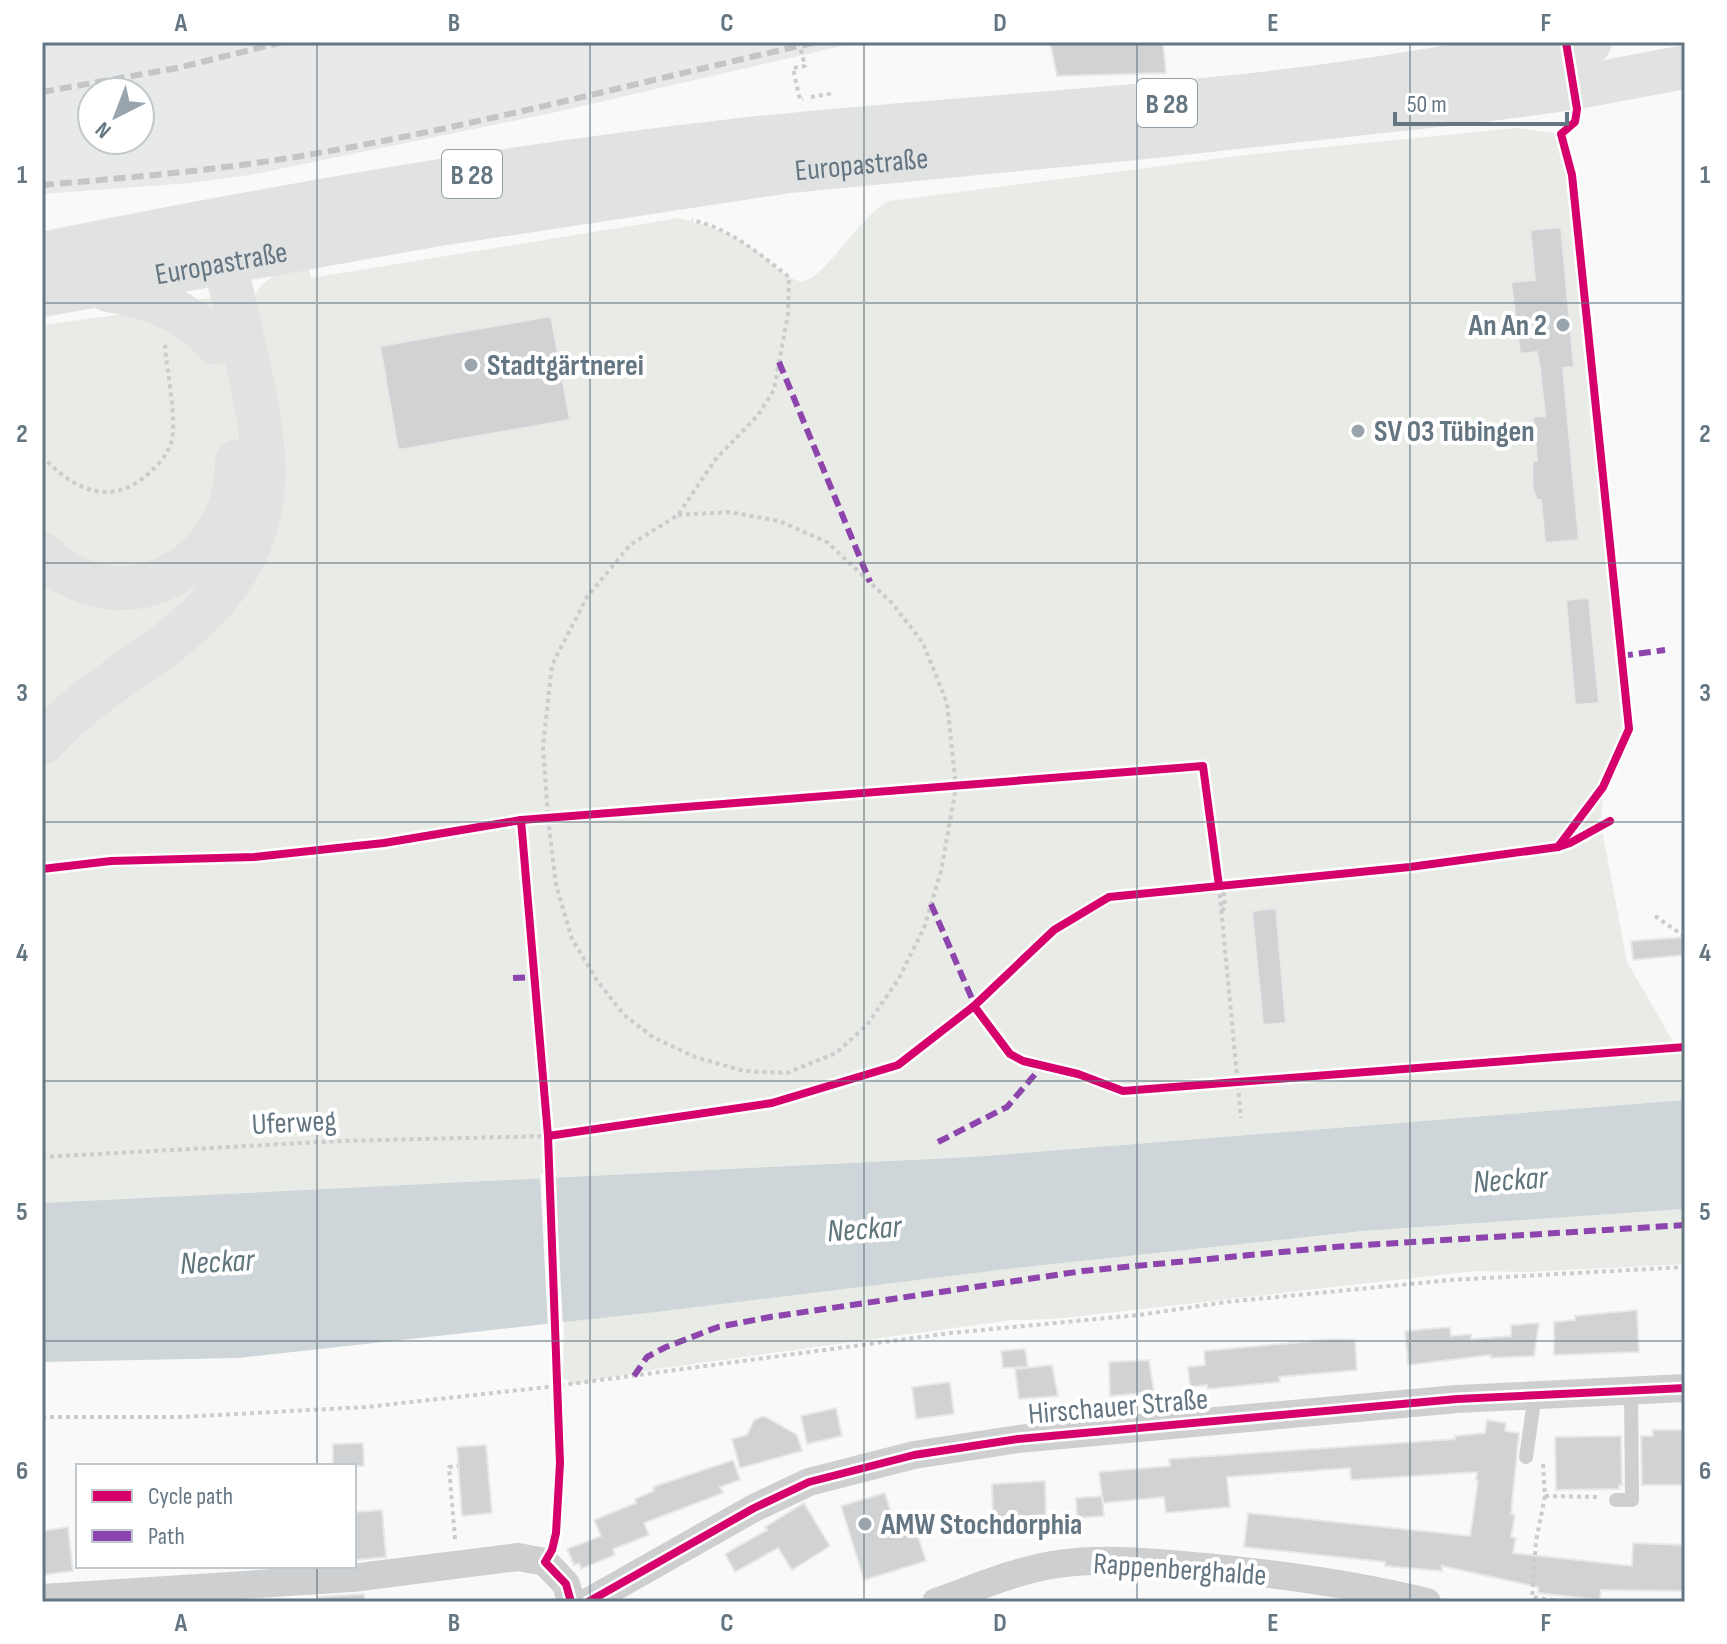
<svg xmlns="http://www.w3.org/2000/svg" width="1727" height="1644" font-family="'Sofia Sans Condensed',sans-serif">
<style>
.built{fill:#e8e9e9;fill-rule:evenodd}
.green{fill:#e8ebe6}
.water{fill:#ced6d9}
.pier{fill:#f9f9f9}
.building{fill:#d0d2d3;stroke:#e8e8e8;stroke-width:2}
.lines{fill:none;stroke-linecap:round;stroke-linejoin:round}
.path{stroke:#cbcccd;stroke-width:4;stroke-dasharray:4 4;stroke-linecap:butt}
.service{stroke:#cecfd0;stroke-width:14}
.minor{stroke:#cecfd0;stroke-width:28}
.primary{stroke:#e1e2e2;stroke-width:44}
.rail{stroke:#c3c5c6;stroke-width:6;stroke-dasharray:12 6;stroke-linecap:butt}
.quiet{stroke:#8e44ad;stroke-width:6;stroke-dasharray:12 6;stroke-linecap:butt}
.cycleway-casing{stroke:#fff;stroke-width:13}
.cycleway{stroke:#d6006c;stroke-width:8}
.grid{fill:none;stroke:#657683;stroke-width:2;stroke-opacity:0.55}
.poi-dot{fill:#99a4ac;stroke:#fff;stroke-width:3}
.labels{text-anchor:middle;stroke-width:8;stroke-linejoin:round;paint-order:stroke}
.shield{fill:#fff;stroke:#939fa8;stroke-width:2}
.shield-label{font-size:28px;font-weight:bold;fill:#657683}
.street-label{font-size:30px;fill:#657683;stroke:#fff}
.poi-label{font-size:30px;font-weight:bold;fill:#657683;stroke:#fff;text-anchor:start}
.water-label{font-size:32px;font-style:italic;fill:#60757c;stroke:#fff}
.neatline{fill:none;stroke:#657683;stroke-width:3}
.grid-label{font-size:26px;text-anchor:middle;font-weight:bold;fill:#657683}
</style>
<rect width="100%" height="100%" fill="#f9f9f9"/>
<!-- built -->
<path class="built" d="M42 42H859L552 113 250 175 190 183 42 194ZM92 92H140V140H92Z"/>
<!-- green -->
<g class="green">
<path d="M1517 128 1561 134 1572 175 1629 729 1603 787 1601 824 1627 962 1685 1062V1100L971 1157 42 1203V325L132 313 187 300 255 295C267 274 286 270 308 264L311 278 679 218C707 224 734 235 758 252 771 261 783 277 799 281 821 286 861 213 889 201L1246 155Z"/>
<polygon points="1685,1209 1685,1264 1525,1272 1475,1271 1054,1319 1011,1320 664,1368 573,1384 563,1378 564,1322 1016,1268 1363,1231"/>
</g>
<!-- water -->
<polygon class="water" points="1685,1100 1685,1209 1363,1231 1016,1268 655,1312 237,1358 42,1362 42,1203 971,1157"/>
<!-- pier -->
<polygon class="pier" points="555,1173 563,1326 548,1328 540,1174"/>
<!-- building -->
<g class="building">
<polygon points="1050,42 1163,42 1166,73 1057,76"/>
<polygon points="1561,227 1574,367 1563,368 1579,540 1545,543 1541,500 1537,500 1533,490 1532,472 1533,461 1537,461 1533,417 1545,416 1540,370 1537,352 1520,354 1511,282 1535,280 1530,230"/>
<polygon points="551,316 570,420 398,450 380,346"/>
<polygon points="1585,598 1589,599 1599,703 1575,705 1566,600"/>
<polygon points="1276,908 1286,1023 1263,1025 1252,911"/>
<polygon points="1685,937 1685,955 1633,960 1631,941"/>
<polygon points="1637,1310 1639,1352 1554,1355 1554,1322 1575,1320 1575,1316"/>
<polygon points="1539,1323 1534,1356 1491,1358 1491,1355 1408,1365 1405,1331 1450,1327 1451,1336 1471,1334 1471,1339 1511,1336 1511,1325"/>
<polygon points="1335,1339 1355,1340 1357,1370 1279,1377 1280,1382 1208,1389 1207,1385 1190,1387 1188,1367 1205,1365 1204,1351"/>
<polygon points="1025,1349 1028,1367 1003,1368 1001,1351"/>
<polygon points="1149,1360 1154,1392 1110,1396 1109,1362"/>
<polygon points="1052,1365 1058,1396 1019,1399 1015,1369"/>
<polygon points="950,1382 954,1414 916,1419 912,1387"/>
<polygon points="836,1408 842,1436 807,1444 801,1416"/>
<polygon points="764,1416 797,1435 802,1451 740,1468 732,1439 747,1435 754,1420"/>
<polygon points="1487,1420 1506,1423 1505,1431 1519,1433 1511,1514 1515,1515 1511,1537 1516,1538 1513,1553 1632,1566 1633,1543 1685,1545 1685,1591 1601,1590 1600,1600 1538,1593 1538,1587 1442,1566 1442,1571 1385,1566 1385,1562 1244,1547 1248,1513 1470,1536 1478,1481 1476,1480 1477,1472 1351,1480 1350,1468 1227,1477 1230,1507 1166,1513 1164,1497 1103,1503 1099,1472 1170,1466 1169,1459 1455,1439 1455,1436 1485,1433"/>
<polygon points="1653,1430 1685,1430 1685,1485 1642,1485 1641,1436 1653,1436"/>
<polygon points="1621,1436 1622,1485 1619,1485 1619,1489 1556,1490 1555,1437"/>
<polygon points="363,1443 364,1466 333,1466 333,1444"/>
<polygon points="486,1445 492,1513 462,1516 457,1447"/>
<polygon points="733,1460 740,1480 720,1487 723,1493 644,1523 649,1535 613,1549 615,1555 581,1569 579,1563 574,1565 567,1549 601,1536 594,1520 636,1503 635,1499 654,1491 653,1487"/>
<polygon points="1045,1481 1046,1515 993,1518 992,1484"/>
<polygon points="885,1493 898,1536 916,1530 926,1561 864,1580 841,1506"/>
<polygon points="1102,1496 1104,1516 1077,1518 1076,1498"/>
<polygon points="804,1503 830,1546 792,1570 778,1548 735,1572 725,1554 767,1530 765,1527"/>
<polygon points="382,1510 386,1557 356,1560 354,1512"/>
<polygon points="68,1527 73,1571 42,1575 42,1531"/>
<polygon points="364,1594 365,1602 317,1602 317,1597"/>
</g>
<g class="lines">
<!-- path -->
<g class="path">
<polyline points="799,42 805,66 793,68 800,100 803,99"/>
<polyline points="811,97 829,94 830,99"/>
<path d="M42 456C73 490 111 508 149 473 158 465 167 455 171 443 178 421 166 369 165 344"/>
<path d="M678 515 729 512 779 521 827 542 892 603 923 643 947 703 956 787 941 871 924 928 898 980 867 1025 836 1053 787 1073 744 1071 695 1057 653 1037 624 1015 596 979 572 939 556 885 548 818 543 746 552 665 587 597 630 545 678 515 715 460 758 415 774 390 788 314 789 277C760 254 729 228 692 220"/>
<polyline points="1219,886 1241,1118"/>
<polyline points="1222,911 1225,907 1223,886"/>
<polyline points="1655,916 1684,936"/>
<polyline points="42,1157 339,1141 548,1136"/>
<polyline points="42,1417 179,1417 366,1407 556,1386 951,1333 1139,1315 1226,1302 1451,1280 1685,1267"/>
<polyline points="1543,1464 1545,1496 1536,1541 1532,1597 1564,1602"/>
<polyline points="1545,1496 1599,1497"/>
<polyline points="455,1539 449,1467 458,1466"/>
<polyline points="1683,1600 1683,1602"/>
</g>
<!-- service -->
<g class="service">
<polyline points="1526,1457 1535,1394"/>
<polyline points="1616,1500 1632,1500 1631,1389"/>
</g>
<!-- minor -->
<g class="minor">
<polyline points="42,1598 352,1578 518,1557 545,1562 566,1584 571,1602"/>
<polyline points="588,1602 754,1508 809,1482 914,1455 1018,1439 1457,1399 1685,1388"/>
<path d="M936 1602C976 1588 1016 1570 1058 1564 1106 1557 1157 1563 1205 1567 1280 1574 1354 1584 1427 1602"/>
</g>
<!-- primary -->
<g class="primary">
<path d="M42 254C273 207 505 166 740 140 904 122 1069 114 1233 97 1353 85 1471 64 1590 42"/>
<path d="M108 290C152 297 184 310 215 342"/>
<path id="s1" d="M42 295 433 225 789 171 1145 137 1476 101 1573 88 1685 67"/>
<path d="M42 554C121 631 238 567 237 462"/>
<path d="M42 743C89 688 158 660 207 608 285 526 266 445 244 346 235 309 229 268 212 234"/>
</g>
<!-- rail -->
<g class="rail">
<polyline points="42,92 177,68 283,42"/>
<path d="M42 185C124 178 208 171 289 158 467 129 641 81 817 42"/>
</g>
<!-- quiet -->
<g class="quiet">
<polyline points="779,362 870,582"/>
<polyline points="1621,656 1665,650"/>
<polyline points="931,904 976,1008"/>
<polyline points="513,978 534,977"/>
<polyline points="938,1142 1007,1107 1043,1065"/>
<polyline points="634,1376 647,1357 666,1347 718,1327 770,1317 1083,1271 1334,1247 1685,1225"/>
</g>
<defs>
<g id="cycleway">
<polyline points="521,820 548,1136 560,1463 556,1533 552,1550 545,1562 566,1584 571,1602"/>
<polyline points="1558,847 1603,787 1629,729 1572,175 1561,134 1575,122 1577,109 1566,42"/>
<polyline points="42,869 111,861 254,857 384,843 521,820 1203,766 1219,886"/>
<polyline points="974,1006 1010,1054 1023,1061 1078,1074 1123,1091 1685,1047"/>
<polyline points="548,1136 772,1103 898,1065 974,1006 1054,930 1109,897 1410,867 1558,847 1570,843 1610,821"/>
<polyline points="588,1602 754,1508 809,1482 914,1455 1018,1439 1457,1399 1685,1388"/>
</g>
</defs>
<!-- cycleway casing -->
<use href="#cycleway" class="cycleway-casing"/>
<!-- cycleway -->
<use href="#cycleway" class="cycleway"/>
</g>
<!-- grid -->
<path class="grid" d="M317 42V1466M590 42V1602M864 42V1602M1137 42V1602M1410 42V1602M42 303H1685M42 563H1685M42 822H1685M42 1081H1685M42 1341H1685M317 1566V1602"/>
<!-- markers -->
<g class="poi-dot">
<circle cx="1563" cy="325" r="8"/>
<circle cx="471" cy="365" r="8"/>
<circle cx="1358" cy="431" r="8"/>
<circle cx="865" cy="1524" r="8"/>
</g>
<g class="labels">
<!-- shield labels -->
<g class="shield">
<rect x="1137" y="79" width="60" height="48" rx="6"/>
<rect x="442" y="150" width="60" height="48" rx="6"/>
</g>
<g class="shield-label">
<text x="1167" y="113">B 28</text>
<text x="472" y="184">B 28</text>
</g>
<!-- street labels -->
<g class="street-label">
<text dy="10" stroke="none"><textPath href="#s1" startOffset="830">Europastraße</textPath></text>
<text dy="10" stroke="none"><textPath href="#s1" startOffset="182">Europastraße</textPath></text>
<text transform="translate(294 1122) rotate(-3)" y="10">Uferweg</text>
<text transform="translate(1118 1406) rotate(-5)" y="10">Hirschauer Straße</text>
<text transform="translate(1180 1569) rotate(4)" y="10">Rappenberghalde</text>
</g>
<!-- poi labels -->
<g class="poi-label">
<text x="1547" y="335" text-anchor="end">An An 2</text>
<text x="487" y="375">Stadtgärtnerei</text>
<text x="1374" y="441">SV 03 Tübingen</text>
<text x="881" y="1534">AMW Stochdorphia</text>
</g>
<!-- water labels -->
<g class="water-label">
<text transform="translate(1510 1179) rotate(-4)" y="11">Neckar</text>
<text transform="translate(864 1228) rotate(-4)" y="11">Neckar</text>
<text transform="translate(217 1261) rotate(-3)" y="11">Neckar</text>
</g>
</g>
<!-- border -->
<rect width="1727" height="1644" fill="none" stroke="#ffffff" stroke-width="88"/>
<!-- legend -->
<rect x="76" y="1464" width="280" height="104" fill="#ffffff" stroke="#c1c8cd" stroke-width="2"/>
<rect x="92" y="1490" width="40" height="12" fill="#d6006c" stroke="#c1c8cd" stroke-width="2"/>
<text x="148" y="1504" font-size="24" fill="#657683">Cycle path</text>
<rect x="92" y="1530" width="40" height="12" fill="#8e44ad" stroke="#c1c8cd" stroke-width="2"/>
<text x="148" y="1544" font-size="24" fill="#657683">Path</text>
<!-- north arrow -->
<g transform="translate(116 116) rotate(222)"><circle r="38" fill="#ffffff" stroke="#c1c8cd" stroke-width="2"/>
<path d="M0-6L14 30L0 20L-14 30Z" fill="#99a4ac"/>
<text y="-12" font-size="22" font-weight="bold" text-anchor="middle" fill="#657683">N</text>
</g>
<!-- scale -->
<path d="M1395 112v12h172v-12" fill="none" stroke="#657683" stroke-width="4"/>
<text x="1407" y="112" font-size="24" fill="#657683" stroke="#ffffff" stroke-width="6" paint-order="stroke">50 m</text>
<rect x="44" y="44" width="1639" height="1556" class="neatline"/>
<g class="grid-label">
<text x="181" y="31">A</text>
<text x="454" y="31">B</text>
<text x="727" y="31">C</text>
<text x="1000" y="31">D</text>
<text x="1273" y="31">E</text>
<text x="1546" y="31">F</text>
<text x="22" y="183">1</text>
<text x="1705" y="183">1</text>
<text x="22" y="442">2</text>
<text x="1705" y="442">2</text>
<text x="22" y="701">3</text>
<text x="1705" y="701">3</text>
<text x="22" y="961">4</text>
<text x="1705" y="961">4</text>
<text x="22" y="1220">5</text>
<text x="1705" y="1220">5</text>
<text x="22" y="1479">6</text>
<text x="1705" y="1479">6</text>
<text x="181" y="1631">A</text>
<text x="454" y="1631">B</text>
<text x="727" y="1631">C</text>
<text x="1000" y="1631">D</text>
<text x="1273" y="1631">E</text>
<text x="1546" y="1631">F</text>
</g>
</svg>
